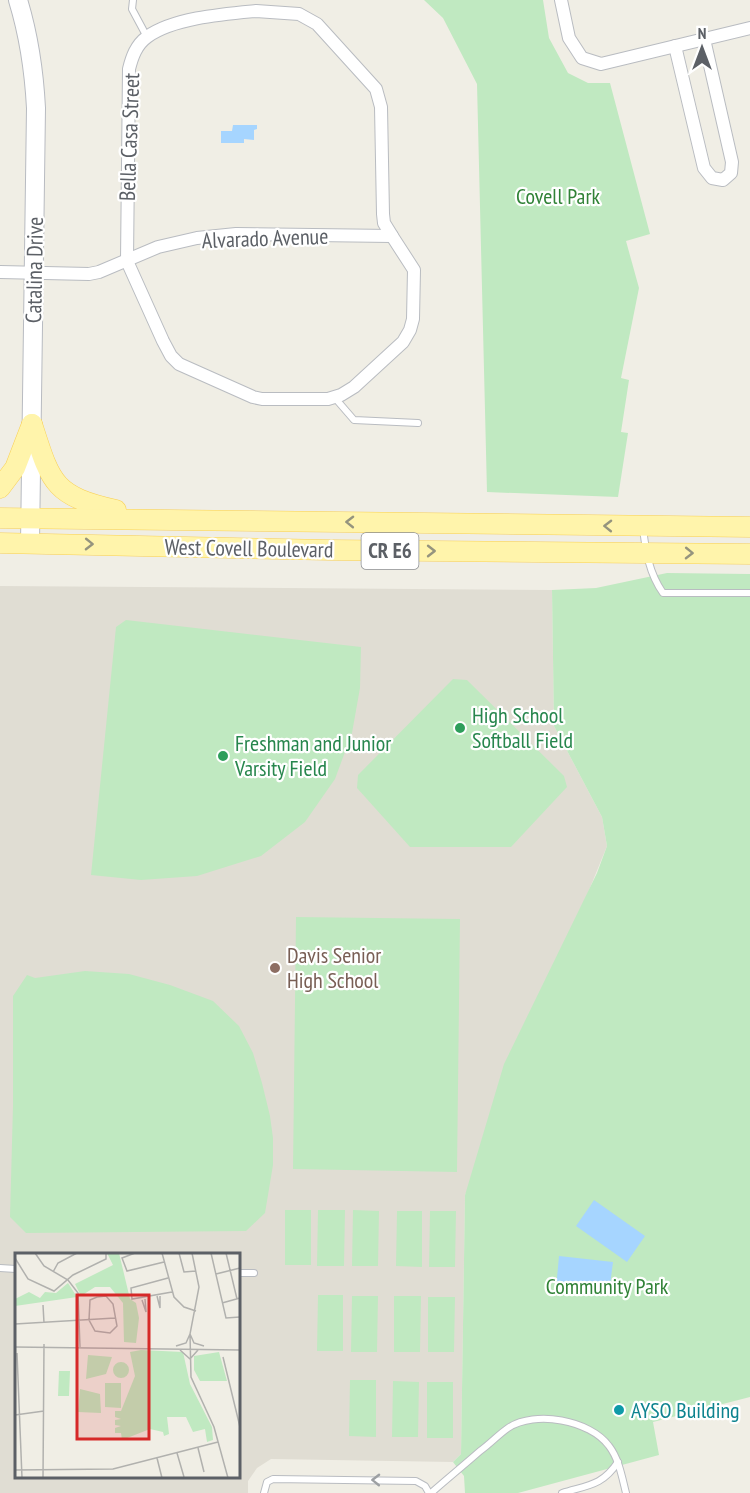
<svg xmlns="http://www.w3.org/2000/svg" width="750" height="1493" font-family="'PT Sans Narrow',sans-serif">
<style>
.education{fill:#e0ddd3;fill-rule:evenodd}
.green{fill:#c0e9c1}
.water{fill:#a6d5ff}
.lines{fill:none;stroke-linecap:round;stroke-linejoin:round}
.lane-casing{stroke:#b9bcc1;stroke-width:8}
.street-casing{stroke:#b9bcc1;stroke-width:14}
.secondary-casing{stroke:#b8bbc1;stroke-width:20}
.primary-casing{stroke:#f9d054;stroke-width:21}
.lane{stroke:#fff;stroke-width:6}
.street{stroke:#fff;stroke-width:12}
.secondary{stroke:#fff;stroke-width:18}
.primary{stroke:#fff4ab;stroke-width:20}
.oneway{stroke:#95947e}
.oneway2{stroke:#9da0a3}
.leisure-dot{fill:#2e9e5b;stroke:#fff;stroke-width:2}
.education-dot{fill:#8d6e63;stroke:#fff;stroke-width:2}
.culture-dot{fill:#0f9aa8;stroke:#fff;stroke-width:2}
.labels{text-anchor:middle;stroke-width:4.5;stroke-linejoin:round;paint-order:stroke}
.shield{fill:#fff;stroke:#8d9094;stroke-width:1.5}
.shield-label{font-size:21px;font-weight:bold;fill:#5c6066}
.street-label{font-size:22px;fill:#5c6066;stroke:#fff}
.park-label{font-size:22px;fill:#308236;stroke:#fff}
.leisure-label{font-size:22px;fill:#27864d;stroke:#fff;text-anchor:start}
.education-label{font-size:22px;fill:#785e54;stroke:#fff;text-anchor:start}
.culture-label{font-size:22px;fill:#0d838f;stroke:#fff;text-anchor:start}
.inset-road{fill:none;stroke:#b1b1ae;stroke-width:1.5}
.view{fill:#d62828;fill-opacity:0.15;stroke:#d62828;stroke-width:3}
.inset-edge{fill:none;stroke:#5c6066;stroke-width:3}
</style>
<rect width="100%" height="100%" fill="#f0eee5"/>
<!-- education -->
<path class="education" d="M0 586 552 590 554 726 602 817 607 846 465 1195 461 1454 453 1462 271 1459 257 1468 248 1481V1493H0ZM16 1254H238V1476H16Z"/>
<!-- green -->
<g class="green">
<polygon points="424,0 543,0 549,38 568,73 588,83 610,83 650,234 626,241 639,288 621,378 629,380 621,432 628,433 618,497 487,492 477,84 443,18"/>
<polygon points="667,573 750,574 750,1397 653,1422 659,1455 518,1493 465,1493 464,1476 453,1462 461,1454 465,1195 504,1064 597,873 607,846 602,817 554,726 552,590 596,588"/>
<polygon points="126,620 361,647 360,688 352,733 335,779 305,822 261,856 197,876 141,880 91,875 116,627"/>
<polygon points="453,679 467,680 564,776 567,787 511,847 410,847 357,788 358,775"/>
<polygon points="296,917 460,919 457,1172 293,1169"/>
<polygon points="85,971 129,974 170,985 213,1001 239,1026 253,1053 262,1083 270,1116 273,1138 273,1165 265,1213 246,1231 26,1233 10,1217 13,1105 13,996 27,975 35,978"/>
<rect x="285" y="1210" width="26" height="55"/>
<polygon points="318,1210 345,1210 344,1266 317,1266"/>
<polygon points="353,1210 379,1211 378,1266 352,1266"/>
<polygon points="397,1211 422,1211 422,1267 396,1266"/>
<polygon points="430,1211 456,1211 455,1267 429,1267"/>
<polygon points="318,1295 343,1295 343,1351 317,1351"/>
<polygon points="352,1296 378,1296 377,1352 351,1352"/>
<polygon points="394,1296 421,1296 420,1352 394,1352"/>
<polygon points="428,1297 455,1297 454,1352 428,1352"/>
<polygon points="350,1380 376,1380 376,1437 349,1436"/>
<polygon points="393,1381 419,1382 418,1437 392,1437"/>
<rect x="427" y="1382" width="26" height="56"/>
</g>
<!-- water -->
<g class="water">
<polygon points="233,125 257,125 257,129 254,130 254,140 244,139 244,143 221,143 221,131 232,131"/>
<polygon points="594,1200 645,1236 627,1262 576,1226"/>
<polygon points="559,1256 613,1262 609,1293 556,1288"/>
</g>
<g class="lines">
<defs>
<g id="lane">
<polyline points="133,0 132,9 147,37"/>
<polyline points="335,398 354,420 418,423"/>
<path d="M643 529C646 552 649 573 663 593H750"/>
<polyline points="0,1268 16,1269"/>
<polyline points="238,1273 254,1273"/>
<polyline points="264,1493 267,1482 273,1479 416,1481 425,1486 429,1493"/>
<path d="M431 1493C447 1479 464 1465 480 1451 490 1444 499 1434 508 1428 535 1410 590 1420 609 1446 619 1459 622 1477 626 1493"/>
<path d="M562 1493C588 1485 602 1486 618 1462"/>
</g>
<g id="street">
<polyline points="561,0 569,38 582,58 601,64 750,28"/>
<path d="M256 11 299 14 317 24 376 89 381 107 383 214 384 223 392 236 414 270 413 319 410 330 403 342 354 387 341 395 328 399H262L253 397 179 364 171 356 163 341 127 261 129 69C132 57 136 45 147 37 173 18 224 14 256 11Z"/>
<polyline points="675,46 704,168 712,178 723,180 731,173 732,162 704,39"/>
<polyline points="0,272 89,274 99,272 158,247 197,238 236,234 392,236"/>
</g>
<path id="secondary" d="M18 0C29 36 34 70 36 108L30 543"/>
<g id="primary">
<path d="M32 424C51 483 53 496 116 510"/>
<polyline points="0,488 15,468 32,424"/>
<polyline points="0,518 750,527"/>
<polyline points="0,543 330,550 750,554"/>
</g>
</defs>
<!-- lane casing -->
<use href="#lane" class="lane-casing"/>
<!-- street casing -->
<use href="#street" class="street-casing"/>
<!-- secondary casing -->
<use href="#secondary" class="secondary-casing"/>
<!-- primary casing -->
<use href="#primary" class="primary-casing"/>
<!-- lane -->
<use href="#lane" class="lane"/>
<!-- street -->
<use href="#street" class="street"/>
<!-- secondary -->
<use href="#secondary" class="secondary"/>
<!-- primary -->
<use href="#primary" class="primary"/>
</g>
<!-- one-way arrows -->
<defs><path id="oneway-chevron" d="M-2-3.5L2.5 0L-2 3.5" fill="none" stroke-width="1.6" stroke-linecap="round" stroke-linejoin="round" transform="scale(1.5)"/></defs>
<g class="oneway">
<use href="#oneway-chevron" transform="translate(350 522) rotate(-179)"/>
<use href="#oneway-chevron" transform="translate(608 526) rotate(-179)"/>
<use href="#oneway-chevron" transform="translate(89 544) rotate(1)"/>
<use href="#oneway-chevron" transform="translate(431 551)"/>
<use href="#oneway-chevron" transform="translate(689 553) rotate(1)"/>
</g>
<use class="oneway2" href="#oneway-chevron" transform="translate(376 1480) rotate(-179)"/>
<!-- markers -->
<g class="leisure-dot">
<circle cx="460" cy="728" r="6"/>
<circle cx="223" cy="756" r="6"/>
</g>
<circle class="education-dot" cx="275" cy="968" r="6"/>
<circle class="culture-dot" cx="619" cy="1410" r="6"/>
<g class="labels">
<!-- shield labels -->
<rect class="shield" x="361.5" y="533" width="57" height="36" rx="4.5"/>
<g class="shield-label">
<text x="390" y="558">CR E6</text>
</g>
<!-- street labels -->
<g class="street-label">
<text transform="translate(129 137) rotate(-88)" y="8">Bella Casa Street</text>
<text transform="translate(265 238) rotate(-2)" y="8">Alvarado Avenue</text>
<text transform="translate(34 270) rotate(-89)" y="8">Catalina Drive</text>
<text transform="translate(249 548) rotate(1)" y="8">West Covell Boulevard</text>
</g>
<!-- park labels -->
<g class="park-label">
<text x="558" y="204">Covell Park</text>
<text x="607" y="1294">Community Park</text>
</g>
<!-- leisure labels -->
<g class="leisure-label">
<text x="472" y="723">High School<tspan x="472" dy="25">Softball Field</tspan></text>
<text x="235" y="751">Freshman and Junior<tspan x="235" dy="25">Varsity Field</tspan></text>
</g>
<!-- education labels -->
<g class="education-label">
<text x="287" y="963">Davis Senior<tspan x="287" dy="25">High School</tspan></text>
</g>
<!-- culture labels -->
<g class="culture-label">
<text x="631" y="1418">AYSO Building</text>
</g>
</g>
<!-- overview -->
<g transform="translate(15 1253)">
<rect width="225" height="225" fill="#f0eee5"/>
<path d="M92 0H104L115 46 121 50 124 65 121 90 109 89 108 50 95 34H80L66 43 60 31 98 12ZM53 30 62 44 0 53V46L14 39 25 45 30 39 41 40ZM126 97 168 99 175 131 197 174 198 187 192 189 190 176 178 179 171 164H152L154 181 149 183 148 179 135 176 107 187 106 180H100V175L106 173 100 172V167L106 166 100 164V158H106L120 123 115 99ZM204 99 212 128H185L179 117V103ZM73 102 97 104 91 121 71 126ZM98 117a8 8 0 1 1 16 0a8 8 0 1 1-16 0ZM44 118H55L54 143H43ZM90 130H106V155L90 154ZM65 136 85 141 86 160 63 159Z" fill="#c0e9c1"/>
<path class="inset-road" d="M20 0 29 13 53 27 63 40 65 94M120 0 107 5 112 18 149 9M147 0 159 44 169 54 181 58M164 0 169 19 181 18M177 0 184 34 175 81 176 124 199 174 213 225M196 0 211 65 225 64M211 0 222 46M0 5 13 26 39 38 58 22 91 6V0M38 19 43 10 62 0M201 21 225 15M153 25 116 35 117 46 157 39M142 43 145 55V43M82 44 91 43 98 51 102 73 95 80 80 78 74 67 75 47ZM127 47 131 59 130 46M207 50 225 45M28 52 29 70M0 71 100 65M175 81 179 90 189 93M161 93 171 90 175 81M0 94 225 97M165 97 175 106 183 97M2 100 7 225M208 104 225 174M0 162 29 158M183 195 189 219M162 200 169 224M142 205 147 225M0 217 98 216 203 189M28 225 29 91"/>
<path class="view" d="M62 42H134V186H62Z"/>
<rect width="225" height="225" class="inset-edge"/>
</g>
<!-- north arrow -->
<g transform="translate(702 48)" stroke="#ffffff" stroke-width="4.5" paint-order="stroke">
<path d="M0-4.5L10 22L0 15L-10 22Z" fill="#5c6066"/>
<text y="-9" font-size="16" font-weight="bold" text-anchor="middle" fill="#5c6066">N</text>
</g>
</svg>
